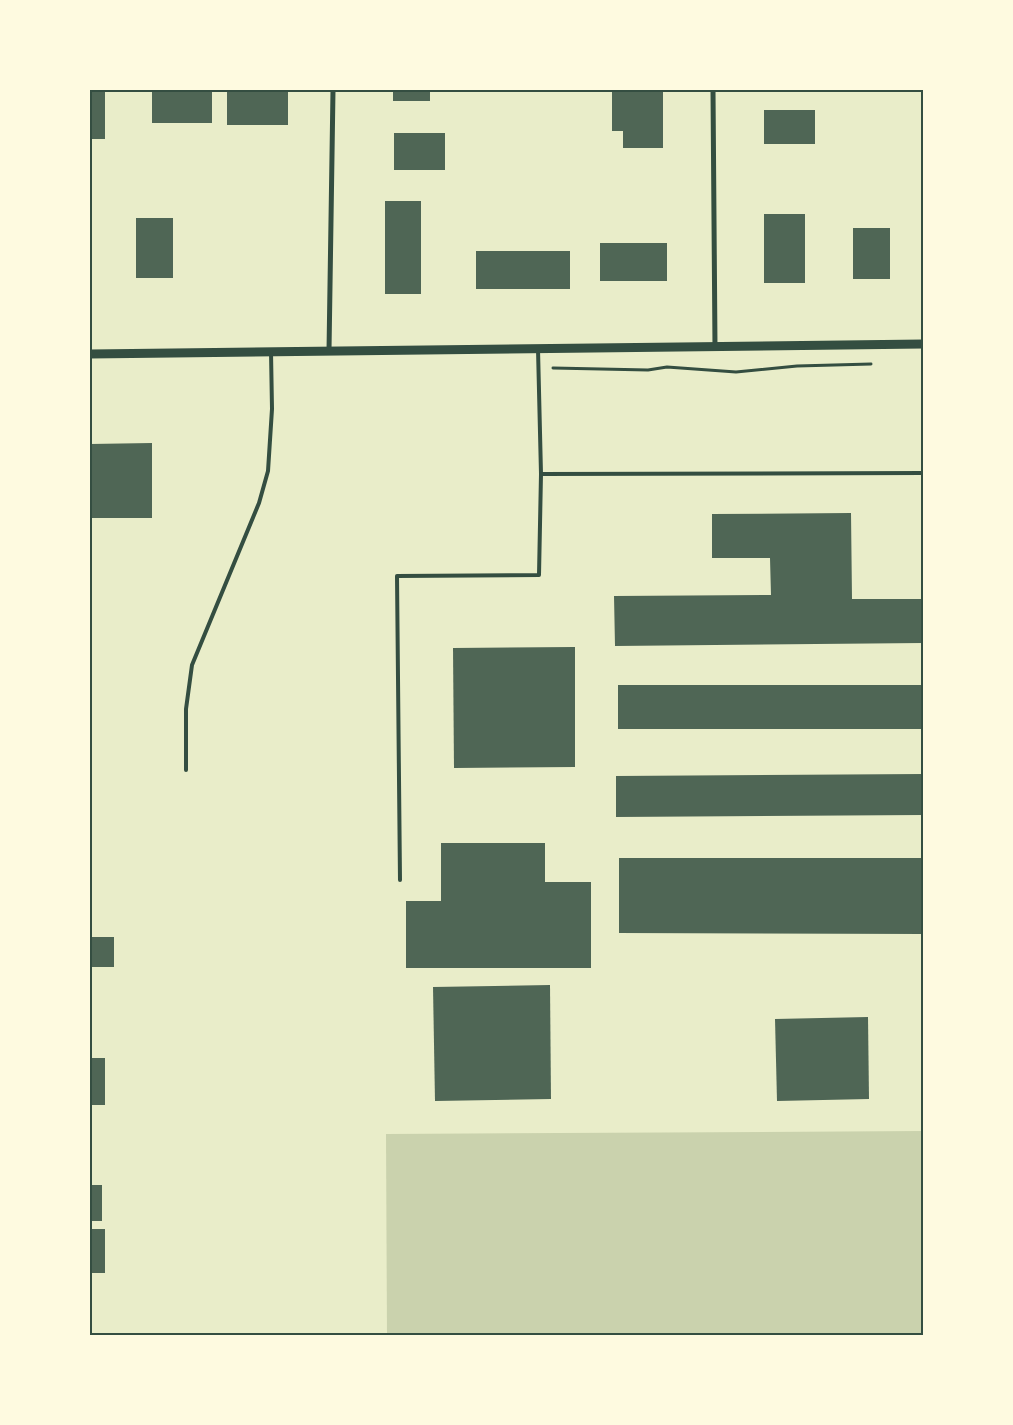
<svg xmlns="http://www.w3.org/2000/svg" width="1013" height="1425" font-family="Poppins,sans-serif">
<style>
.green{fill:#cad2ad}
.building{fill:#4f6655}
.lines{fill:none;stroke-linecap:round;stroke-linejoin:round}
.path{stroke:#344e41;stroke-width:3}
.service{stroke:#344e41;stroke-width:4}
.minor{stroke:#344e41;stroke-width:5}
.tertiary{stroke:#344e41;stroke-width:9}
.neatline{fill:none;stroke:#344e41;stroke-width:2}
</style>
<rect width="100%" height="100%" fill="#e9edc9"/>
<!-- green -->
<polygon class="green" points="923,1131 923,1335 387,1335 386,1134"/>
<!-- building -->
<g class="building">
<rect x="90" y="90" width="15" height="49"/>
<rect x="152" y="90" width="60" height="33"/>
<rect x="393" y="90" width="37" height="11"/>
<polygon points="612,90 663,90 663,148 623,148 623,131 612,131"/>
<rect x="227" y="92" width="61" height="33"/>
<rect x="764" y="110" width="51" height="34"/>
<rect x="394" y="133" width="51" height="37"/>
<rect x="385" y="201" width="36" height="93"/>
<rect x="764" y="214" width="41" height="69"/>
<rect x="136" y="218" width="37" height="60"/>
<rect x="853" y="228" width="37" height="51"/>
<rect x="600" y="243" width="67" height="38"/>
<rect x="476" y="251" width="94" height="38"/>
<polygon points="152,443 152,518 90,518 90,444"/>
<polygon points="851,513 852,599 923,599 923,643 615,646 614,596 771,595 770,558 712,558 712,514"/>
<polygon points="575,647 575,767 454,768 453,648"/>
<rect x="618" y="685" width="305" height="44"/>
<polygon points="923,774 923,815 616,817 616,776"/>
<polygon points="441,843 545,843 545,882 591,882 591,968 406,968 406,901 441,901"/>
<polygon points="619,858 923,858 923,934 619,933"/>
<rect x="90" y="937" width="24" height="30"/>
<polygon points="550,985 551,1099 435,1101 433,987"/>
<polygon points="868,1017 869,1099 777,1101 775,1019"/>
<rect x="90" y="1058" width="15" height="47"/>
<rect x="90" y="1185" width="12" height="36"/>
<rect x="90" y="1229" width="15" height="44"/>
</g>
<g class="lines">
<!-- path -->
<polyline class="path" points="553,368 648,370 667,367 736,372 797,366 871,364"/>
<!-- service -->
<g class="service">
<polyline points="538,349 541,474 923,473"/>
<polyline points="186,770 186,709 192,665 259,503 268,471 272,409 271,352"/>
<polyline points="400,880 397,576 539,575 541,474"/>
</g>
<!-- minor -->
<g class="minor">
<polyline points="713,90 715,347"/>
<polyline points="329,351 333,90"/>
</g>
<!-- tertiary -->
<polyline class="tertiary" points="90,354 923,344"/>
</g>
<!-- border -->
<rect width="1013" height="1425" fill="none" stroke="#fefae0" stroke-width="182"/>
<rect x="91" y="91" width="831" height="1243" class="neatline"/>
</svg>
